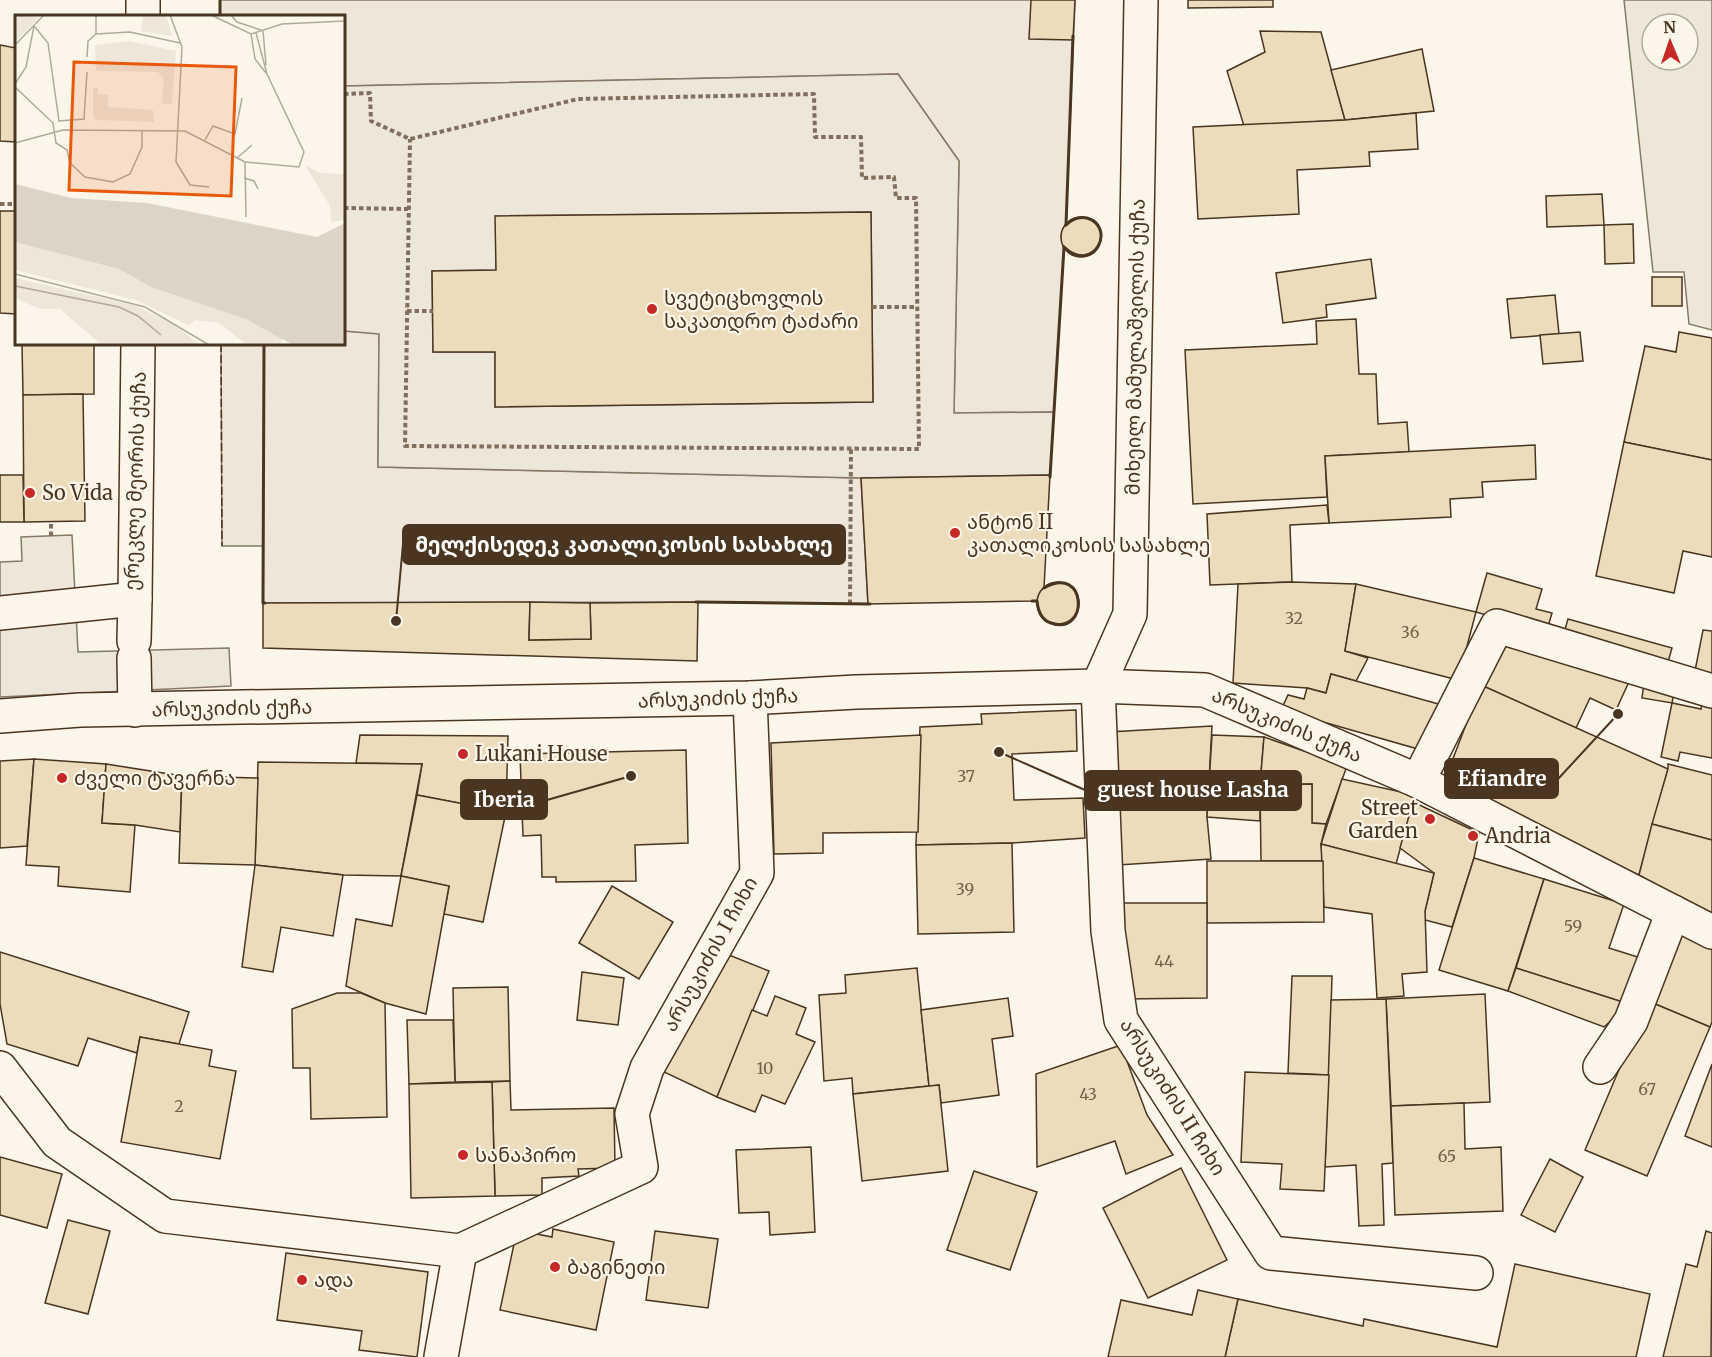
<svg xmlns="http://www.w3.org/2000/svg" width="1712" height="1357" font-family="Merriweather,'Noto Sans Georgian',serif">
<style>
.green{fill:#ede6d9;stroke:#887966;stroke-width:1.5}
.parking{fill:#ede7d9;stroke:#887966;stroke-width:1.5;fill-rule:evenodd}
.building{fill:#ecdcbc;stroke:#4a3520;stroke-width:1.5}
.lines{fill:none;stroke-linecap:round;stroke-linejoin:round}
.minor-casing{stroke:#4a3520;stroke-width:36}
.path{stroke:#7f6f5c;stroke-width:4;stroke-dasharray:4.5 3;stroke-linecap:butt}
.minor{stroke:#fbf6e9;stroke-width:33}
.fence{stroke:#4a3520;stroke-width:1.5;stroke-dasharray:8 3;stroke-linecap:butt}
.wall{stroke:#4a3520;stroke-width:3}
.poi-dot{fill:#c62828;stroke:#fbf6e9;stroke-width:2}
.labels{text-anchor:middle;stroke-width:4.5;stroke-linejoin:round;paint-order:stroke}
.number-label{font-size:16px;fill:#725f47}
.poi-label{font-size:20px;fill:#4a3520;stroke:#fbf6e9;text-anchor:start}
.street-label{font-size:20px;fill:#4a3520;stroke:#fbf6e9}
.inset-road{fill:none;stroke:#b4a999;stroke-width:1.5}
.view{fill:#e8590c;fill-opacity:0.15;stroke:#e8590c;stroke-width:3}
.inset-edge{fill:none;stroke:#4a3520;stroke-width:3}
.leader{fill:none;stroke:#4a3520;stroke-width:2}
.callout-dot{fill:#4a3520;stroke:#fbf6e9;stroke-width:2}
.callout{fill:#4a3520;stroke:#4a3520;stroke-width:2}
.callout-label{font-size:21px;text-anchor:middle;font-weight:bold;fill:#fff}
</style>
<rect width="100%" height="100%" fill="#fbf6e9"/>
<!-- green -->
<g class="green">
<polygon points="220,0 1075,0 1066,225 1061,236 1064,247 1054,412 954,413 959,161 898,74 344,86 344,16 220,16"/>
<polygon points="344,331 379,333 378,467 861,478 868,604 698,602 263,603 263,546 222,546 221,344 344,344"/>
</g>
<!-- parking -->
<g class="parking">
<path d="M1624 0H1712V330L1689 324 1684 272H1653ZM1652 24H1688V60H1652Z"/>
<path d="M898 74 959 161 954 413 1054 412 1050 475 861 478 378 467 379 334 344 331V86ZM871 212 873 402 495 407V352H433L432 271 496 270V216Z"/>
<polygon points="72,535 78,652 229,648 231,686 0,697 0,562 22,561 21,537"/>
</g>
<!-- building -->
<g class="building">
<polygon points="1031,0 1075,0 1073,40 1029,39"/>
<polygon points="1188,0 1273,0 1273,7 1188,8"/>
<polygon points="1260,31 1321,32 1345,120 1244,126 1227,71 1265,52"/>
<polygon points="0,45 16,48 16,142 0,141"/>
<polygon points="1422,49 1434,111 1345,120 1331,70"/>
<polygon points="1416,113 1418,149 1369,152 1370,166 1297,170 1299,214 1198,219 1193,127 1345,120"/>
<polygon points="1602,194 1604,225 1547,227 1546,196"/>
<polygon points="0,211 16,211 16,314 0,313"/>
<polygon points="871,212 873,402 495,407 495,352 433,352 432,271 496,270 495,216"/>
<circle cx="1081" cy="237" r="20"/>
<polygon points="1633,224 1634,263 1605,264 1604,225"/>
<polygon points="1371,259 1376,298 1326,305 1327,317 1283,323 1276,273"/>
<rect x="1652" y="277" width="30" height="29"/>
<polygon points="1555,295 1559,334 1511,338 1507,299"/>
<polygon points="1356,319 1359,374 1376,374 1378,424 1407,422 1409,452 1325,456 1327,497 1193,504 1185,350 1317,344 1316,321"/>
<polygon points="1580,332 1583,361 1543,364 1540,335"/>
<polygon points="1679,332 1712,338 1712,460 1624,442 1645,346 1676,352"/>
<polygon points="22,344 94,344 94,394 23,395"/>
<polygon points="83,394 85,521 24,522 23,395"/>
<polygon points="1624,442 1712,460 1712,557 1683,551 1674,593 1596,576"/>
<polygon points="1535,445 1536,479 1482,482 1483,497 1450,499 1451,517 1329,523 1325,456"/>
<polygon points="0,475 23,475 24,522 0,522"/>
<polygon points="1050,475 1044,588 1037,601 868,604 861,478"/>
<polygon points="1327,505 1329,523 1290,525 1292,582 1210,585 1207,514"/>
<polygon points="1487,573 1542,589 1536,609 1552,613 1546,633 1476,612"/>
<circle cx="1058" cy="603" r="21"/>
<polygon points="1292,582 1356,584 1345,651 1368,658 1356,681 1331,674 1326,693 1307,688 1233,683 1238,584"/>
<polygon points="1356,584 1476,612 1458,680 1345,651"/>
<polygon points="530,602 529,640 591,639 590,603 698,602 697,661 263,648 263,603"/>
<polygon points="530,602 590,603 591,639 529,640"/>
<polygon points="1568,619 1672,648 1666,669 1562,640"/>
<polygon points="1703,630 1712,631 1712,680 1694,676"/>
<polygon points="1503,640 1633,673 1616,710 1590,698 1576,728 1481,685"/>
<polygon points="1331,674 1442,705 1418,749 1281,710 1288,695 1304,699 1307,688 1326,693"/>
<polygon points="1644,683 1675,687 1672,703 1642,698"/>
<polygon points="1481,685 1668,769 1639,875 1460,796 1470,772 1451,764"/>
<polygon points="1702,702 1712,704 1712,758 1680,752 1678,761 1661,757 1672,703 1701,709"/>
<polygon points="1076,710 1077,751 1012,754 1014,800 1083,798 1085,838 1012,843 916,845 920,727 982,724 981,714"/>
<polygon points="1212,726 1207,817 1211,859 1118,865 1109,732"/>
<polygon points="360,735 508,736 506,812 417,795 422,764 356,763"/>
<polygon points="921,735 918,832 823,833 823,853 774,854 771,743"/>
<polygon points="1212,735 1264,737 1260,785 1260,821 1207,817"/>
<polygon points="1264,737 1347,766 1326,824 1312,823 1312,784 1260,785"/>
<polygon points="686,750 688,843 635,845 636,881 556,882 556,877 542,877 541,835 523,836 520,754"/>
<polygon points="34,759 27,846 0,848 0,761"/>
<polygon points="34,759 106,764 102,823 135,825 130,892 58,886 59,867 26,865"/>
<polygon points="258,762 422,764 401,876 343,875 255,865"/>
<polygon points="106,764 182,776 180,832 135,825 102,823"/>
<polygon points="1668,764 1712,775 1712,840 1652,824 1668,769"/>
<polygon points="182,776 258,778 255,865 179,863"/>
<polygon points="1342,779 1415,795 1396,864 1321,844"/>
<polygon points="1312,784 1312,823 1326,824 1321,844 1323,861 1261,861 1260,785"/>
<polygon points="417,795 506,812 483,922 444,914 449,886 401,876"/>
<polygon points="1413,802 1479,833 1474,858 1452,927 1425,920 1425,911 1434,873 1400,848"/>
<polygon points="1652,824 1712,840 1712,917 1639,875"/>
<polygon points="1012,843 1014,932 918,934 916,845"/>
<polygon points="1321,844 1434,873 1425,911 1427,972 1402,974 1404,996 1377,998 1372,914 1324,907"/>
<polygon points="1474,858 1544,879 1508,991 1439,970"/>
<polygon points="1207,861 1323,861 1324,922 1207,923"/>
<polygon points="255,865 343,875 333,936 281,927 273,972 242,967"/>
<polygon points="401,876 449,886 426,1014 385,1003 346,986 356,919 392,926"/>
<polygon points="1544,879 1624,904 1609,948 1644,959 1629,1004 1516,968"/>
<polygon points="612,886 673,922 639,979 579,943"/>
<polygon points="1121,903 1207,903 1207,998 1122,999"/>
<polygon points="1685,932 1712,943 1712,1022 1710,1027 1648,1001 1671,940"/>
<polygon points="0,952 189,1012 179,1044 140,1037 137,1053 88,1038 78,1066 7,1044 0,1004"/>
<polygon points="724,953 769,971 717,1097 664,1072"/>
<polygon points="917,968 929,1086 853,1094 852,1078 824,1081 819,995 846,993 845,975"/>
<polygon points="1516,968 1629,1004 1604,1027 1508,991"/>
<polygon points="582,972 624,978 618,1025 577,1020"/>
<polygon points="1292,976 1332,976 1329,1075 1288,1073"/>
<polygon points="508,987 510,1081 455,1082 453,988"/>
<polygon points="337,993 361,993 385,1003 387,1117 311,1119 310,1068 293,1068 292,1009"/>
<polygon points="1485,994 1490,1102 1391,1106 1386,999"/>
<polygon points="775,996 806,1008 796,1034 815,1042 785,1104 762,1095 755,1112 717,1097 752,1010 767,1016"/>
<polygon points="1008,998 1013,1036 992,1039 999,1095 941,1103 939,1085 929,1086 921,1010"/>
<polygon points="1386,999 1393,1163 1382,1164 1384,1225 1359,1226 1356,1165 1325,1167 1331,1000"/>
<polygon points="1648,1001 1710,1027 1647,1176 1585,1150"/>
<polygon points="407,1020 453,1020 455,1082 409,1084"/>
<polygon points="140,1037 212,1050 209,1066 236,1071 220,1159 121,1142"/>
<polygon points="1121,1045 1147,1115 1173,1155 1126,1174 1115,1141 1037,1167 1036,1074"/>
<polygon points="1712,1064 1712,1147 1685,1136"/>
<polygon points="1245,1072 1329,1075 1324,1191 1280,1189 1282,1164 1241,1162"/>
<polygon points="510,1081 511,1110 614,1108 615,1168 578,1169 579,1176 542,1178 542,1195 495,1196 492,1082"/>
<polygon points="492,1082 495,1196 411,1198 409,1084"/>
<polygon points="939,1085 948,1171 862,1181 853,1094"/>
<polygon points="1464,1103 1465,1149 1501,1147 1503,1211 1395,1215 1391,1106"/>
<polygon points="811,1147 815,1232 770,1235 769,1212 739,1213 736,1150"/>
<polygon points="0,1157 62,1174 47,1228 0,1215"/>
<polygon points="1550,1159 1583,1177 1555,1232 1521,1215"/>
<polygon points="1181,1168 1227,1260 1148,1298 1103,1208"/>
<polygon points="974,1171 1037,1192 1010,1270 947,1250"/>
<polygon points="68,1220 110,1231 88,1314 45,1303"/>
<polygon points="553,1229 614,1242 596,1330 500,1310 517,1230 552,1237"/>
<polygon points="655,1231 718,1239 708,1308 646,1300"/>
<polygon points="1706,1231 1712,1233 1711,1357 1663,1357 1686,1264 1697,1267"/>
<polygon points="286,1253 428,1272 417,1357 359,1350 362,1331 277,1320"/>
<polygon points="1515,1264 1650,1294 1636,1357 1225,1357 1238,1299 1363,1326 1364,1319 1497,1347"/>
<polygon points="1198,1290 1238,1299 1225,1357 1108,1357 1121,1300 1192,1315"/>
</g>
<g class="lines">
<defs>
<g id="minor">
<polyline points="1141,0 1130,614 1098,686 1108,931 1121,1020 1271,1253 1476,1273"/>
<polyline points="143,16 143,0"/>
<polyline points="0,613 135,599 138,344"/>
<polyline points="134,641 135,599"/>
<polyline points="134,658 135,710"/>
<polyline points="0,716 80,710 750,698 856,692 1098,686 1205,690 1418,781 1712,932"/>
<polyline points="1418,781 1497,626 1712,691"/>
<polyline points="1600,1067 1631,1021 1673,912"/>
<polyline points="0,1068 57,1142 165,1216 460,1251 641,1167 632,1114 647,1068 757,873 750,698"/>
<polyline points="441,1357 460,1251"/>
</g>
</defs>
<!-- minor casing -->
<use href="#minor" class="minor-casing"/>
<!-- path -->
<g class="path">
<polyline points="344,94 370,93 371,121 410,139 578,99 814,94 815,137 861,137 862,178 894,177 896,198 916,198 919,449 405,446 410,139"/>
<polyline points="0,204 16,204"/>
<polyline points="344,208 408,209"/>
<polyline points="872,307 917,307"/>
<polyline points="407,311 433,311"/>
<polyline points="51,536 51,521"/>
<polyline points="850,604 851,449"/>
</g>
<!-- minor -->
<use href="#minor" class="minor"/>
<!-- fence -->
<polyline class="fence" points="221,344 222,546"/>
<!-- wall -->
<g class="wall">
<polyline points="220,0 220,16"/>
<polyline points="1066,225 1073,36"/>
<path d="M1064 247C1094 275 1117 227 1087 218 1078 216 1072 219 1066 225"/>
<polyline points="264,344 263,603 265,603"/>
<polyline points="1050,477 1064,247"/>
<path d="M1032 601H1037C1038 611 1041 620 1051 623 1089 637 1088 563 1044 588"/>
<polyline points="696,602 870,604"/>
</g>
</g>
<!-- markers -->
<g class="poi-dot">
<circle cx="652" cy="309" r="6"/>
<circle cx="30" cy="493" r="6"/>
<circle cx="955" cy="533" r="6"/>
<circle cx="463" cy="754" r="6"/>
<circle cx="62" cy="778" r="6"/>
<circle cx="1430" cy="819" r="6"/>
<circle cx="1473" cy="836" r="6"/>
<circle cx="463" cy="1155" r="6"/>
<circle cx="555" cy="1267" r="6"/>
<circle cx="302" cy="1280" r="6"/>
</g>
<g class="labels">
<!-- number labels -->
<g class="number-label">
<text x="1294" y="624">32</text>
<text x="1410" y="638">36</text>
<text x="966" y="782">37</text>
<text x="965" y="895">39</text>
<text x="1573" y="932">59</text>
<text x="1164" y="967">44</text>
<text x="765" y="1074">10</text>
<text x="1647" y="1095">67</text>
<text x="1088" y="1100">43</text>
<text x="179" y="1112">2</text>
<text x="1447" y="1162">65</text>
</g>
<!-- poi labels -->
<g class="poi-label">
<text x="664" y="305">სვეტიცხოვლის<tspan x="664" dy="23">საკათდრო ტაძარი</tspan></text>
<text x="42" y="500">So Vida</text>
<text x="967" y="529">ანტონ II<tspan x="967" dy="23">კათალიკოსის სასახლე</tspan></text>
<text x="475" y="761">Lukani House</text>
<text x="74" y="785">ძველი ტავერნა</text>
<text x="1418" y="815" text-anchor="end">Street<tspan x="1418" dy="23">Garden</tspan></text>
<text x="1485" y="843">Andria</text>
<text x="475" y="1162">სანაპირო</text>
<text x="567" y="1274">ბაგინეთი</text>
<text x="314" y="1287">ადა</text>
</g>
<!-- street labels -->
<g class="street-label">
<text transform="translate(1135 347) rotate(-89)" y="7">მიხეილ მამულაშვილის ქუჩა</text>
<text transform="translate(135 481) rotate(-88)" y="7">ერეკლე მეორის ქუჩა</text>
<text transform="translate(718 698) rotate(-2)" y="7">არსუკიძის ქუჩა</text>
<text transform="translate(232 708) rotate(-1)" y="7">არსუკიძის ქუჩა</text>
<text transform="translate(1287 725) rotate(23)" y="7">არსუკიძის ქუჩა</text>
<text transform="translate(710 954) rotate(-61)" y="7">არსუკიძის I ჩიხი</text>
<text transform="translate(1173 1097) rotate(58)" y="7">არსუკიძის II ჩიხი</text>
</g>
</g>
<!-- overview -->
<g transform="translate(15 15)">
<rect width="330" height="330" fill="#fbf6e9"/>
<path d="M0 0 24 3 0 27ZM128 0H151L157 21 126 16ZM114 26 161 36 157 89H147L149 65 143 57 81 56 80 30ZM78 73H83V79L93 80V92L138 95 139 107 81 105 78 99ZM290 150 305 158 330 159V205L316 207 315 191ZM0 227 104 254 129 268 231 304 268 323 265 330H232L204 308 180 305 173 310 121 285 0 255ZM0 263 122 291 159 310 186 330H87L45 294H25L0 283Z" fill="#ede6d9"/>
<path d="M0 169 56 183 132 188 302 222 330 208V330H278L231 304 136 272 104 254 0 227Z" fill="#dcd4c6"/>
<path class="inset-road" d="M81 0V19M155 0 167 32 161 147 175 170 194 172M196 0 236 19 267 9 330 6M216 0 222 7 246 15M19 11 33 28 44 106M248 16 251 50M236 19 240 44 251 58M0 30 29 0M72 42 73 26 81 19 115 17 165 28M0 69 11 52 19 11M0 72 38 108 41 128 52 135 55 148 70 162 98 167 115 159 127 132V115M43 106 69 104 72 57M190 125 198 111 220 119 227 83M0 128 48 115 170 116 230 147 284 152 289 137 252 59 241 18M222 143 237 130M230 147 231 202M229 163 239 166 243 174M0 259 130 292 194 330M0 271 104 292 123 301 146 320"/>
<path class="view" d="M59 47 221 52 216 181 54 175Z"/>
<rect width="330" height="330" class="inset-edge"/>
</g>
<!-- callouts -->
<path class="leader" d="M396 621L403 544M1618 714L1558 779M999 752L1085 790M631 776L547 800"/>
<g class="callout-dot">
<circle cx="396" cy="621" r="6"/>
<circle cx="1618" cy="714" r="6"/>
<circle cx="999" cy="752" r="6"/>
<circle cx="631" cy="776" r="6"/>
</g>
<g class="callout">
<rect x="403" y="525" width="442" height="39" rx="6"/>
<rect x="1445" y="759" width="113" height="39" rx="6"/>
<rect x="1085" y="771" width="216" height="39" rx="6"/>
<rect x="461" y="780" width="86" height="39" rx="6"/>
</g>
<g class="callout-label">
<text x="624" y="552">მელქისედეკ კათალიკოსის სასახლე</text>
<text x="1502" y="786">Efiandre</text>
<text x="1193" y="797">guest house Lasha</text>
<text x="504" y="807">Iberia</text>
</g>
<!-- north arrow -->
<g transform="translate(1670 42) rotate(358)"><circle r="28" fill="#fbf6e9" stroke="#b4a999" stroke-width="1.5"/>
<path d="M0-4.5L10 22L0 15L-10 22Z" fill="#c62828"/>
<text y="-9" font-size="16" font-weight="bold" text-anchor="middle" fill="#4a3520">N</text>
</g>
</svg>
